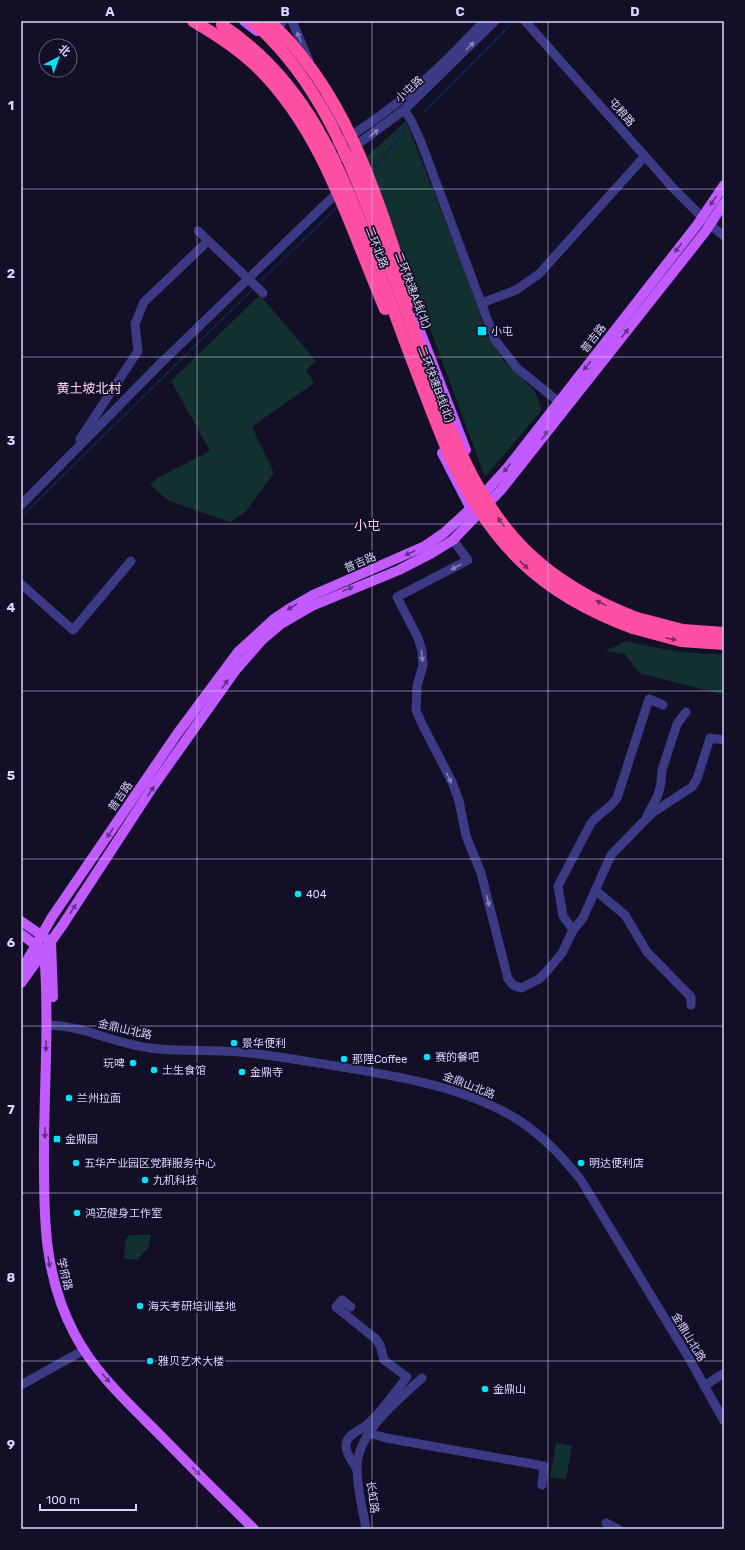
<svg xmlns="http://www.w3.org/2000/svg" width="745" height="1550" font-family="Rubik,'Noto Sans SC',sans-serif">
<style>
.green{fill:#12302f}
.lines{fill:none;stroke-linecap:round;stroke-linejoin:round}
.stream{stroke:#0c2248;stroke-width:2}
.minor{stroke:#3d3a85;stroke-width:9}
.major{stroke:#c25bff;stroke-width:10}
.highway{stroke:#ff4fa3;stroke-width:12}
.highway-bridge{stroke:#ff4fa3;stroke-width:12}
.oneway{fill:#837fbc}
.oneway2{fill:#623188}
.oneway3{fill:#7d2c5e}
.grid{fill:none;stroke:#d9d4ff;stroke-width:1;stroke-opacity:0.55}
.poi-dot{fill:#00e5ff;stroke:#130f26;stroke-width:1.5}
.labels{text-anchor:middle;stroke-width:3.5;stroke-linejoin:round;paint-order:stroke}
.street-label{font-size:11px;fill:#d9d4ff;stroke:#130f26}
.poi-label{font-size:11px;fill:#d9d4ff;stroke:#130f26;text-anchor:start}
.quarter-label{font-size:13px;fill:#ffd6f0;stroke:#130f26}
.neatline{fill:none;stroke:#d9d4ff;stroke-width:1.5}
.grid-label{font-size:13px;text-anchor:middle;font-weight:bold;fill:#d9d4ff}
</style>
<rect width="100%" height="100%" fill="#130f26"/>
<!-- green -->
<g class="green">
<polygon points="406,121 470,284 486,333 504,361 534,390 542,410 485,477 366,157"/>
<polygon points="260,295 316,361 306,370 314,383 252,427 274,473 246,511 231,522 169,501 150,485 159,477 210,451 171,381"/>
<path d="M627 641C660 649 690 655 724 654V695L639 673 625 654 605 651Z"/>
<polygon points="129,1235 151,1235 148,1248 137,1260 124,1258 126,1239"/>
<polygon points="556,1443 572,1446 566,1480 550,1477"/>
</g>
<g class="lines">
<!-- stream -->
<g class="stream">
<polyline points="423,113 510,25"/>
<polyline points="370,170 406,131"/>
<polyline points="261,281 337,207"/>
<polyline points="21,517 252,290"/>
</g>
<!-- minor -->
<g class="minor">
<polyline points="292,21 309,61"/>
<polyline points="525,21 673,188 710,225 724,236"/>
<polyline points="271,32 279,27 283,21"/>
<polyline points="325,99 337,125"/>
<polyline points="404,110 411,120 421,142 495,340 517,368 559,402"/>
<path d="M325 152C361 130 396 106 428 77 448 60 466 40 484 21"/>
<polyline points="340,157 404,110 495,21"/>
<polyline points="198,231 263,293"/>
<polyline points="482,303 516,290 539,274 645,156"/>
<polyline points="80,439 138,351 135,324 144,302 208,241"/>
<polyline points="21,505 161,363 341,189"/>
<polyline points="453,540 468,560 397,597 418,638 422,651 423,665 417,686 416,710 422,724 452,782 459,801 466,836 481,873 508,979 513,985 521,988 539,979 548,970 562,953 573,930 583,918 611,855 652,813 692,787 697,779 710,738 724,740"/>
<polyline points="21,584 73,630 131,561"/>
<polyline points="647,816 658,795 661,783 662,770 677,724 686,712"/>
<polyline points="595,890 625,915 647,952 691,997 691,1005"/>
<path d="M573 930 563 916 558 886 591 823C599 813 610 809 617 798L649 699 663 705"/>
<path d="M47 1025C82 1025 115 1044 150 1048 178 1052 211 1049 240 1052 272 1055 304 1061 336 1066 395 1076 457 1085 510 1115 537 1130 562 1156 581 1180L690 1360 724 1421"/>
<path d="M351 1307 342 1300 336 1307 376 1339 380 1345 384 1360 407 1377C395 1392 380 1415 364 1427 357 1432 346 1435 346 1446 346 1454 353 1463 357 1469"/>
<polyline points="21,1385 84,1350"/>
<polyline points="704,1386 724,1373"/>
<polyline points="369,1433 386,1438 544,1466 542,1485"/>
<polyline points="606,1523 618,1529"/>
<path d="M366 1529C363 1510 357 1488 357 1468 357 1432 397 1401 422 1378"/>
</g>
<!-- major -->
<g class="major">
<polyline points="244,21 257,31"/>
<polyline points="352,156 373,205"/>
<polyline points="415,318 466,450"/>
<polyline points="442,453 473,513"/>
<polyline points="21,921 51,942 53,997"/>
<polyline points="21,934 41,949"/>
<path d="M44 950C49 1013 45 1075 44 1138 44 1207 41 1270 74 1333 94 1372 128 1403 159 1434 190 1466 222 1498 254 1529"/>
<polyline points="21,971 52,917 177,734 238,652 274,619 292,607 313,595 425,546 444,533 468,511 508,467 697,225 724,185"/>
<polyline points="21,983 62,926 152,788 235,671 262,640 281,624 312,606 399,570 432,553 453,540 501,490 705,232 724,203"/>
</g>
<!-- highway -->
<g class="highway">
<polyline points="637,618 683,630 724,633"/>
<polyline points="633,628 681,641 724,644"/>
</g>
<!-- highway-bridge -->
<g class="highway-bridge">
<path d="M193 21C217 35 240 50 259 69 324 134 350 227 385 309"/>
<path d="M252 21C322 82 352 166 384 251 407 312 429 374 453 435 492 529 541 582 637 618"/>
<path d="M269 21C349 94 379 203 411 302"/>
<path d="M222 25C311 84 342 173 378 269 401 330 423 392 448 452 489 543 540 594 633 628"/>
</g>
</g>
<!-- one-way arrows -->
<defs><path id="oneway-solid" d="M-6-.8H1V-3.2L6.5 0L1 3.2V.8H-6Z"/></defs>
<g class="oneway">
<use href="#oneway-solid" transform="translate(299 37) rotate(-112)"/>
<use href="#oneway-solid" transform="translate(470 46) rotate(-45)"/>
<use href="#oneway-solid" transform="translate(374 133) rotate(-38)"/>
<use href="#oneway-solid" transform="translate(456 567) rotate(152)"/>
<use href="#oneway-solid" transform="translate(422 656) rotate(84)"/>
<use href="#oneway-solid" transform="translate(449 778) rotate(64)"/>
<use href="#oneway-solid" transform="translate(488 901) rotate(76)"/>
</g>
<g class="oneway2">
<use href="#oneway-solid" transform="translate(713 201) rotate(125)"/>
<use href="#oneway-solid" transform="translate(678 248) rotate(128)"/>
<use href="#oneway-solid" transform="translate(625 333) rotate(-52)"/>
<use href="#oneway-solid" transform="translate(587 366) rotate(128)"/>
<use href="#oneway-solid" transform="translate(545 435) rotate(-52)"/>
<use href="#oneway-solid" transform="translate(507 468) rotate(129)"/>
<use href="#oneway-solid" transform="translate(410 553) rotate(155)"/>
<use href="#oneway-solid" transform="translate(348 589) rotate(-23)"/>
<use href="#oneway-solid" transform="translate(292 607) rotate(149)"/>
<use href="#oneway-solid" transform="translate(225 684) rotate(-55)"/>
<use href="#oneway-solid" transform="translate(151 791) rotate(-56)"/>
<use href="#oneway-solid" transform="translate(110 833) rotate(124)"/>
<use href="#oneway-solid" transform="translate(73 909) rotate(-57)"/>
<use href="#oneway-solid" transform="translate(46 1046) rotate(91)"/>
<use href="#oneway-solid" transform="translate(45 1133) rotate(91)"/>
<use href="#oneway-solid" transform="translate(49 1262) rotate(81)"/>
<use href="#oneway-solid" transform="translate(106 1378) rotate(49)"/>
<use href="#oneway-solid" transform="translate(196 1471) rotate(45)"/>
</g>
<g class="oneway3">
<use href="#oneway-solid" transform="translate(501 522) rotate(-127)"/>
<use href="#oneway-solid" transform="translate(524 565) rotate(43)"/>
<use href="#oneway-solid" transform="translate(601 603) rotate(-154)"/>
<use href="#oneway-solid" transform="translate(671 639) rotate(12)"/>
</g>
<!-- grid -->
<path class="grid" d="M197 21V1529M372 21V1529M548 21V1529M21 189H724M21 357H724M21 524H724M21 691H724M21 859H724M21 1026H724M21 1193H724M21 1361H724"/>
<!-- markers -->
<g class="poi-dot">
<rect x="477" y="326" width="10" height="10" rx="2"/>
<circle cx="298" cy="894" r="4"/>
<circle cx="234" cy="1043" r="4"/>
<circle cx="427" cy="1057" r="4"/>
<circle cx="344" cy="1059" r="4"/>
<circle cx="133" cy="1063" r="4"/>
<circle cx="154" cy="1070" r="4"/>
<circle cx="242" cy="1072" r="4"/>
<circle cx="69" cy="1098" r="4"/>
<rect x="53" y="1135" width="8" height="8" rx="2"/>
<circle cx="76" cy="1163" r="4"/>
<circle cx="581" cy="1163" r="4"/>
<circle cx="145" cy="1180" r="4"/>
<circle cx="77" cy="1213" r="4"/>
<circle cx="140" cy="1306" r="4"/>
<circle cx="150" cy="1361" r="4"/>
<circle cx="485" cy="1389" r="4"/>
</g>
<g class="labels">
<!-- street labels -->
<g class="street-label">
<text transform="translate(409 89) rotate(-42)" y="4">小屯路</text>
<text transform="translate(622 112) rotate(49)" y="4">屯粮路</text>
<text transform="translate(377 247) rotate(69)" y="4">二环北路</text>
<text transform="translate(413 290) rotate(69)" y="4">二环快速A线(北)</text>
<text transform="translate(593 338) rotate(-52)" y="4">普吉路</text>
<text transform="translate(436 384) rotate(69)" y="4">二环快速B线(北)</text>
<text transform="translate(360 562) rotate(-23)" y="4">普吉路</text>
<text transform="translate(120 796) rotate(-56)" y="4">普吉路</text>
<text transform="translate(125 1029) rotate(13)" y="4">金鼎山北路</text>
<text transform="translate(469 1085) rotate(21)" y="4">金鼎山北路</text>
<text transform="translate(65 1274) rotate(76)" y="4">学府路</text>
<text transform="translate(689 1337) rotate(59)" y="4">金鼎山北路</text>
<text transform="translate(373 1497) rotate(82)" y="4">长虹路</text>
</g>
<!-- poi labels -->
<g class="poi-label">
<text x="491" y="335">小屯</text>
<text x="306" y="898">404</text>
<text x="242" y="1047">景华便利</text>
<text x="435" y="1061">赛的餐吧</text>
<text x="352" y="1063">那䧉Coffee</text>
<text x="125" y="1067" text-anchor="end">玩啤</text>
<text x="162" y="1074">土生食馆</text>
<text x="250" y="1076">金鼎寺</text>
<text x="77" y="1102">兰州拉面</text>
<text x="65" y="1143">金鼎园</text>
<text x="84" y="1167">五华产业园区党群服务中心</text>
<text x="589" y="1167">明达便利店</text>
<text x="153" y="1184">九机科技</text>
<text x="85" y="1217">鸿迈健身工作室</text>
<text x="148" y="1310">海天考研培训基地</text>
<text x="158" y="1365">雅贝艺术大楼</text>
<text x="493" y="1393">金鼎山</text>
</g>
<!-- quarter labels -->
<g class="quarter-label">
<text x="89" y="393">黄土坡北村</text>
<text x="367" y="530">小屯</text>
</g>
</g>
<!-- border -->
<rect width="745" height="1550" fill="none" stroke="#130f26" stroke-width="44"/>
<!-- north arrow -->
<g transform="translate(58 58) rotate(41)"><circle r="19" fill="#130f26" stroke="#625e7d"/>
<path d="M0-3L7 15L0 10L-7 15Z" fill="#00e5ff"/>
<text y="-6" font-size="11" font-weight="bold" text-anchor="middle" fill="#d9d4ff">北</text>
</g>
<!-- scale -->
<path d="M40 1504v6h96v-6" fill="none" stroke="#d9d4ff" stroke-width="2"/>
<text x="46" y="1504" font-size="12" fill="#d9d4ff" stroke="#130f26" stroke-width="3" paint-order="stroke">100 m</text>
<rect x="22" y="22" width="701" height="1506" class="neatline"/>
<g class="grid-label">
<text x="110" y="16">A</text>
<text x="285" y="16">B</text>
<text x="460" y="16">C</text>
<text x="635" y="16">D</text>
<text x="11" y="110">1</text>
<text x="11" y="278">2</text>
<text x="11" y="445">3</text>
<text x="11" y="612">4</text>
<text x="11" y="780">5</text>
<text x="11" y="947">6</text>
<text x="11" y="1114">7</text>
<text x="11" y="1282">8</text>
<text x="11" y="1449">9</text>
</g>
</svg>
